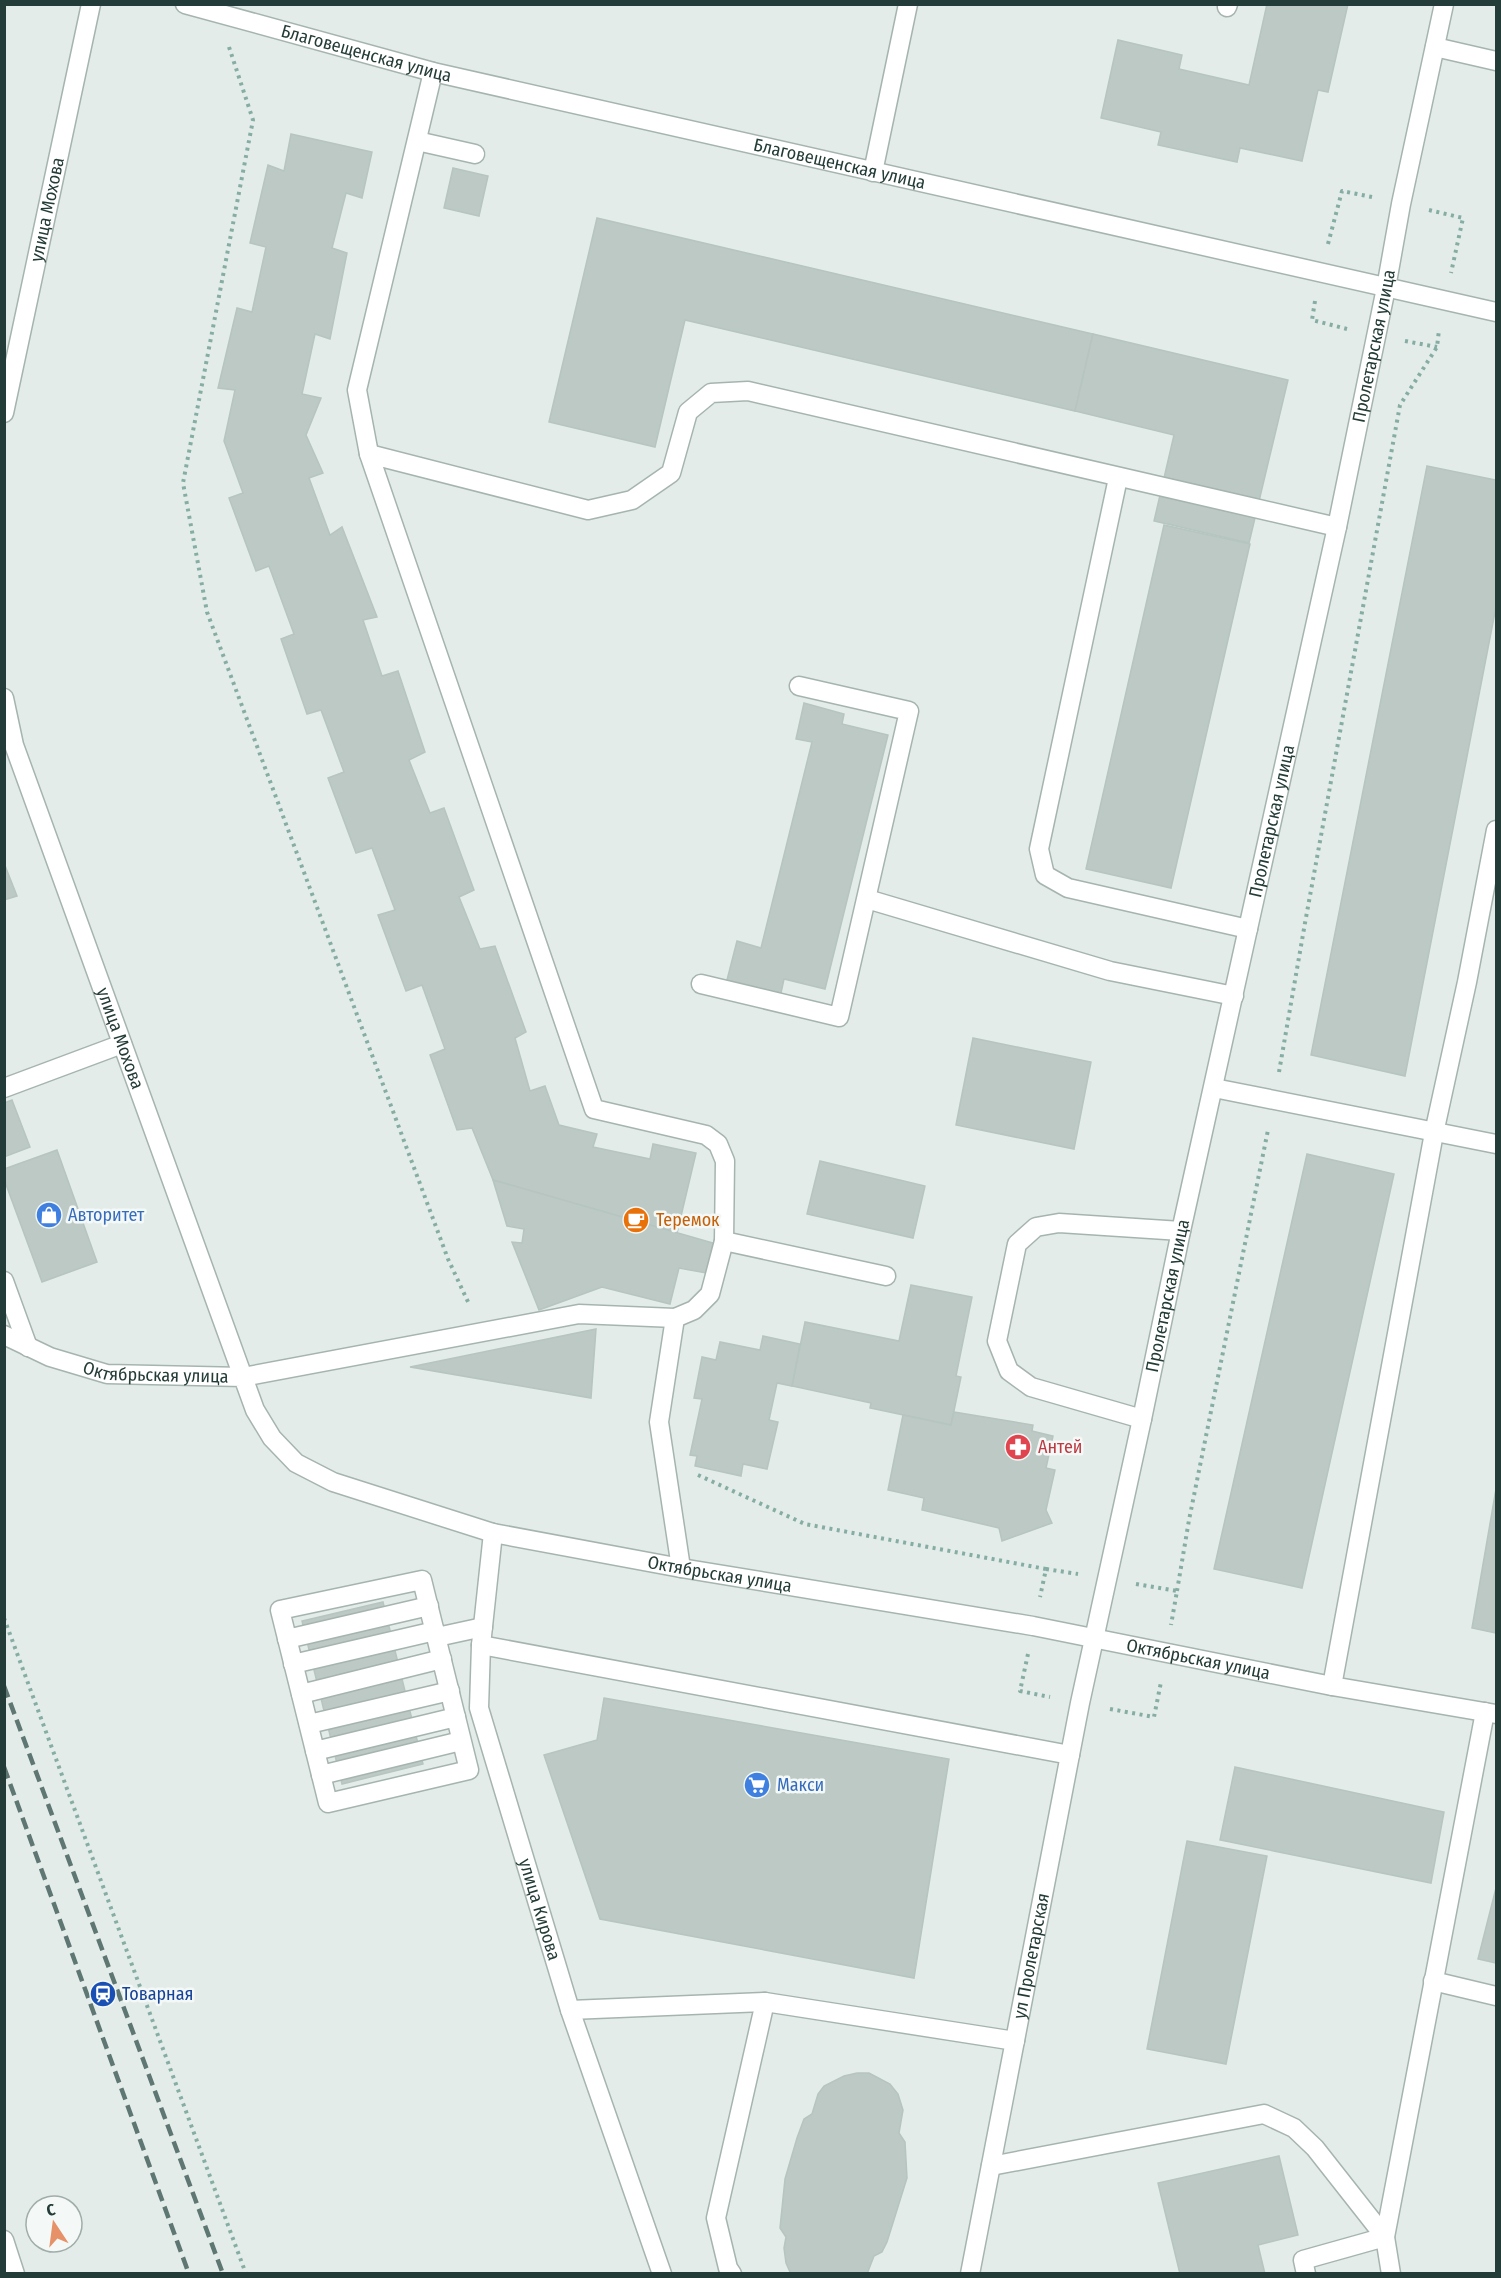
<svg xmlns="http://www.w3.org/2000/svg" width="1501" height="2278" font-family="'Fira Sans Condensed',sans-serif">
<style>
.building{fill:#bcc9c5;stroke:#b6c5c0;stroke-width:1.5}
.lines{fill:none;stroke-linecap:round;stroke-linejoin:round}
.service-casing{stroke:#a6b4b0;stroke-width:21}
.minor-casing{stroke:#a6b4b0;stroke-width:21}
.path{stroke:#86ada4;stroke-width:4;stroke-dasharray:3 4.5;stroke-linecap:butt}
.service{stroke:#fff;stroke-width:18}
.minor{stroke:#fff;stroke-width:18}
.rail{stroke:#5f7773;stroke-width:4.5;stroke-dasharray:12 6;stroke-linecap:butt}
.labels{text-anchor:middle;stroke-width:5;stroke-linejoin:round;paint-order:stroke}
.street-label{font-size:18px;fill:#243c37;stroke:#f4f9f7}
.shop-label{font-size:18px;fill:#366cbe;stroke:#f4f9f7;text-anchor:start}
.food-label{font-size:18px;fill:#c56008;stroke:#f4f9f7;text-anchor:start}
.health-label{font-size:18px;fill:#be3a42;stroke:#f4f9f7;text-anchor:start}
.transit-label{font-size:18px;fill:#164399;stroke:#f4f9f7;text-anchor:start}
</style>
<rect width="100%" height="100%" fill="#e3ece9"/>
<!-- building -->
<g class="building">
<polygon points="1267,4 1348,4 1328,92 1318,90 1302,161 1240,148 1237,162 1158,145 1161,132 1101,118 1118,40 1182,55 1179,69 1249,85"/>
<polygon points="291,134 372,152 362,198 346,193 332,248 347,253 330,339 315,334 302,394 321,398 306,435 323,473 309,478 330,535 342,527 377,617 363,620 382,676 398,671 425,752 409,760 430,813 444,808 474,890 459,897 480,949 495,946 526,1032 515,1038 530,1091 545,1086 559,1125 597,1134 593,1147 650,1159 653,1144 696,1153 677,1233 493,1180 472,1128 457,1130 430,1055 445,1049 422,985 406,991 378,915 395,910 372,848 356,853 328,778 344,772 321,710 307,714 281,639 294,634 269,566 256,571 229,498 243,493 224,441 235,390 218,388 237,308 252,312 266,247 250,243 268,165 284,171"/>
<polygon points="453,168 488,176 479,216 444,208"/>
<polygon points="597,218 1093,334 1075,411 685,320 655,447 549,422"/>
<polygon points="1093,334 1288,380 1249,543 1154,521 1174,435 1075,411"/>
<polygon points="1427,466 1496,480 1496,607 1405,1076 1311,1055"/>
<polygon points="1164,525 1250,544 1171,888 1086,869"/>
<polygon points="804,703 844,714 842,724 888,735 825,989 784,979 781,993 727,980 737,941 761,948 812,742 796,739"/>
<polygon points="4,863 17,896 4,900"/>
<polygon points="973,1038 1091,1062 1074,1149 956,1125"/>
<polygon points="12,1100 30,1147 4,1157 4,1103"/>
<polygon points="57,1150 97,1262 42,1282 4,1179 4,1169"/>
<polygon points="1307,1154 1394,1174 1302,1588 1214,1569"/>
<polygon points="820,1161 925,1186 913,1238 807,1214"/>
<polygon points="493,1180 713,1243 706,1273 679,1268 670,1304 602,1287 539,1310 512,1242 522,1243 524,1229 507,1226"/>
<polygon points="911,1285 972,1297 956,1376 961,1377 951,1425 870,1408 871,1403 792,1386 805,1322 899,1341"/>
<polygon points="596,1329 591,1398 410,1367"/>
<polygon points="763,1336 800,1344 792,1386 777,1383 769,1420 778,1422 767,1469 743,1464 741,1476 695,1466 697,1456 690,1455 702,1399 694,1398 702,1357 716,1360 720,1342 760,1350"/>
<polygon points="954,1412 1033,1425 1032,1431 1053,1436 1046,1468 1055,1470 1046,1510 1052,1523 1002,1541 999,1528 922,1510 924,1498 888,1490 903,1415 951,1425"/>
<polygon points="1496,1489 1496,1633 1472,1628"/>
<polygon points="383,1602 423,1764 342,1784 302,1621"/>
<polygon points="604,1698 949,1759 914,1978 600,1919 544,1755 597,1740"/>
<polygon points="1235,1767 1444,1812 1431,1883 1220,1840"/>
<polygon points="1187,1841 1267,1856 1226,2064 1147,2049"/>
<polygon points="1496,1888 1496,1963 1478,1959"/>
<polygon points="857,2073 869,2073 890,2084 898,2094 903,2110 899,2133 905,2142 907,2178 887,2242 882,2252 874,2256 867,2274 791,2274 786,2263 784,2248 786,2237 780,2228 785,2179 797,2138 804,2119 812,2114 818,2094 824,2086 844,2076"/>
<polygon points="1279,2156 1298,2235 1258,2245 1265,2274 1180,2274 1158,2183"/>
</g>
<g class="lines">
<defs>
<g id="service">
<polyline points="1227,7 1228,4"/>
<polyline points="1435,47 1496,61"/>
<polyline points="417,141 475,154"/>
<polyline points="873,172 908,4"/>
<polyline points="369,454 357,390 433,72"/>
<polyline points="1118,478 1039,849 1045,875 1068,888 1248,929"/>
<polyline points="867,899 1110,971 1234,996"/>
<polyline points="701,984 839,1017 909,711 799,686"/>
<polyline points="4,1088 122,1044"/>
<polyline points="1214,1088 1496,1144"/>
<polyline points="724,1241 886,1276"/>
<polyline points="4,1281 28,1347"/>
<polyline points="675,1318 659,1422 681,1568"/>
<polyline points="243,1377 579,1314 675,1318 694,1310 710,1294 724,1241 725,1161 718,1144 706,1135 594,1109 369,454 588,510 632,500 671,473 688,412 711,393 748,391 1337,527"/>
<polyline points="1142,1419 1031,1387 1009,1371 997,1341 1017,1244 1036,1227 1059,1223 1181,1231"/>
<path id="s1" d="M493 1533 481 1645 479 1708 570 2010 662 2274"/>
<polygon points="422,1580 469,1770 328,1803 280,1610"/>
<polyline points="437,1637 483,1627"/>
<polyline points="287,1639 429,1606"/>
<polyline points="481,1645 1070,1755"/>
<polyline points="293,1664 435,1631"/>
<polyline points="1332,1686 1434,1133 1467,982 1496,830"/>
<polyline points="301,1694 442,1659"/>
<polyline points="309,1724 450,1691"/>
<polyline points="315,1751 456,1717"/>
<polyline points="321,1775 461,1741"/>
<polyline points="1433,1981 1496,1996"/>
<polyline points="570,2010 765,2002 1015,2041"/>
<polyline points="991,2166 1264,2114 1294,2128 1315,2148 1385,2237 1303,2260 1306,2274"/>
<polyline points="732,2274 728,2268 716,2218 765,2002"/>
<polyline points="1391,2274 1385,2237 1485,1712"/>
</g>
<g id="minor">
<path id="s2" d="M185 4 433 72 1496 312"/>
<path id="s3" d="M4 413 91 4"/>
<path id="s4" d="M4 698 14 745 243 1377"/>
<path id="s5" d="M4 1335 50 1357 107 1374 243 1377 255 1410 272 1438 296 1463 333 1482 493 1533 681 1568 1033 1626 1332 1686 1496 1714"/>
<polyline points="4,2240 15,2274"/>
<path id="s6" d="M970 2274 1080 1703 1142 1419 1181 1231 1337 527 1386 288 1401 204 1444 4"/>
</g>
</defs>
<!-- service casing -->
<use href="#service" class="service-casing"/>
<!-- minor casing -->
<use href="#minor" class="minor-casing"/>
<!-- path -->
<g class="path">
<polyline points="229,47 253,120 183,483 207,612 448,1259 469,1304"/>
<polyline points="1429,210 1463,218 1451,273"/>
<polyline points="1328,244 1342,191 1372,197"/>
<polyline points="1315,301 1312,320 1347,329"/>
<polyline points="1405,341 1437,347"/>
<polyline points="1279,1072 1305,923 1400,405 1437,347 1439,330"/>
<polyline points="698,1475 805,1524 1046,1569 1040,1597"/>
<polyline points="1046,1569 1078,1574"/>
<polyline points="1136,1584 1177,1591 1171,1625"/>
<polyline points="1177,1591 1189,1520 1268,1130"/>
<polyline points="4,1618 246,2274"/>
<polyline points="1028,1654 1020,1691 1050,1697"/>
<polyline points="1110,1709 1154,1717 1161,1682"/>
</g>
<!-- service -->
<use href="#service" class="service"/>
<!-- minor -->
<use href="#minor" class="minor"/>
<!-- rail -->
<g class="rail">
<polyline points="4,1686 223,2274"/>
<polyline points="4,1767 189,2274"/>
</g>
</g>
<!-- icons -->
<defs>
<symbol id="shop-disc" viewBox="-11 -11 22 22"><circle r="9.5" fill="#3f7fe0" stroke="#f4f9f7"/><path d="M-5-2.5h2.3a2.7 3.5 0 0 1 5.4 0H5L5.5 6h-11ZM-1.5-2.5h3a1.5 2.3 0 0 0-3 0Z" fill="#fff"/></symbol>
<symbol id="cafe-disc" viewBox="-11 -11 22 22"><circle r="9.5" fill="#e8710a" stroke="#f4f9f7"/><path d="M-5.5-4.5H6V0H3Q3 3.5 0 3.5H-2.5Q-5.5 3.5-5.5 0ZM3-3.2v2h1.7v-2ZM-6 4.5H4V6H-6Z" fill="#fff"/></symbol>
<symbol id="pharmacy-disc" viewBox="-11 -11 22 22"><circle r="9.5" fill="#e0444e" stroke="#f4f9f7"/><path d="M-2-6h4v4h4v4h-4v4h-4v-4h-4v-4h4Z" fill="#fff"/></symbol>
<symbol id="supermarket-disc" viewBox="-11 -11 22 22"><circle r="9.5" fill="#3f7fe0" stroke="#f4f9f7"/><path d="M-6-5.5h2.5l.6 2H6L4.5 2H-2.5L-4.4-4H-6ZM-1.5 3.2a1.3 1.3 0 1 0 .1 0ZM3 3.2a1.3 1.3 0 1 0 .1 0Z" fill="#fff"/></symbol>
<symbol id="station-disc" viewBox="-11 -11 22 22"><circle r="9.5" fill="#1a4fb4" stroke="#f4f9f7"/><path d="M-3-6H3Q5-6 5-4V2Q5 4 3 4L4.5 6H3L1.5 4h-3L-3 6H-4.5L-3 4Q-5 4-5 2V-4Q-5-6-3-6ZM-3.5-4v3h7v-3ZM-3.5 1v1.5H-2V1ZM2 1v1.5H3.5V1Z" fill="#fff"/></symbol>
</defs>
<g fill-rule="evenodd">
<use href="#shop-disc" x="34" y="1200" width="30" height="30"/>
<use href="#cafe-disc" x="621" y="1205" width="30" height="30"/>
<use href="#pharmacy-disc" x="1003" y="1432" width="30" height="30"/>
<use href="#supermarket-disc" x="742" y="1770" width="30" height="30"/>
<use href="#station-disc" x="88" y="1979" width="30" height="30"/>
</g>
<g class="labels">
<!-- street labels -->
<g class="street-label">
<text dy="6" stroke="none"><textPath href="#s2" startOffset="188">Благовещенская улица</textPath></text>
<text dy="6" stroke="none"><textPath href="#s2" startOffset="674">Благовещенская улица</textPath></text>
<text dy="6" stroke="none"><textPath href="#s3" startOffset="208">улица Мохова</textPath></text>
<text dy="6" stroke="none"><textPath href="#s6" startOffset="1970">Пролетарская улица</textPath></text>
<text dy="6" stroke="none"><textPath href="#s6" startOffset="1484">Пролетарская улица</textPath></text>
<text dy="6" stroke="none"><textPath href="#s4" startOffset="360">улица Мохова</textPath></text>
<text dy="6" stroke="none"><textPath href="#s6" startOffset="998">Пролетарская улица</textPath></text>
<text dy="6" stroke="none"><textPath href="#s5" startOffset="159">Октябрьская улица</textPath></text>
<text dy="6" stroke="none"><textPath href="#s5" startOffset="789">Октябрьская улица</textPath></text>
<text dy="6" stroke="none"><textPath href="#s5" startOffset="1275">Октябрьская улица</textPath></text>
<text dy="6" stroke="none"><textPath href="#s1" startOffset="386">улица Кирова</textPath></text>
<text dy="6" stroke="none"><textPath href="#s6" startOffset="324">ул Пролетарская</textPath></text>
</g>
<!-- shop labels -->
<g class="shop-label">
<text x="68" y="1221">Авторитет</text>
<text x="777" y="1791">Макси</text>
</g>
<!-- food labels -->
<g class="food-label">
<text x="656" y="1226">Теремок</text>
</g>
<!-- health labels -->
<g class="health-label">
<text x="1038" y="1453">Антей</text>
</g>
<!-- transit labels -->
<g class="transit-label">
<text x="122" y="2000">Товарная</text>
</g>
</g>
<!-- border -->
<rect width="1501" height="2278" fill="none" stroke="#243c37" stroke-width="12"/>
<!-- north arrow -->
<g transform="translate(54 2224) rotate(347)"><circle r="28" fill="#f4f9f7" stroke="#a1adaa" stroke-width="1.5"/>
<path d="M0-4.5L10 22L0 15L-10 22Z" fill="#e69167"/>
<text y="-9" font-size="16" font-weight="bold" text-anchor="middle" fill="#243c37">С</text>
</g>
</svg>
